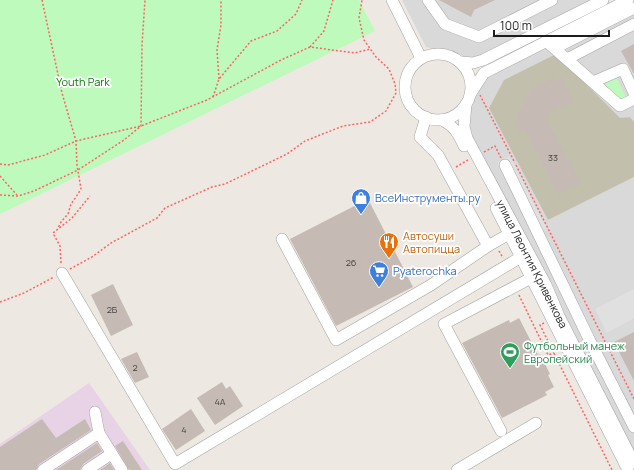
<svg xmlns="http://www.w3.org/2000/svg" width="634" height="470" font-family="Manrope,sans-serif">
<style>
.residential{fill:#dad9d9}
.industrial{fill:#e7d3e5}
.construction{fill:#c2c0ac}
.park{fill:#bdfabc}
.parking{fill:#e0e0e0}
.building{fill:#c5bab4}
.lines{fill:none;stroke-linecap:round;stroke-linejoin:round}
.minor-casing{stroke:#a3a3a3;stroke-width:12}
.path{stroke:#fc6464;stroke-width:1.5;stroke-dasharray:2 2;stroke-linecap:butt}
.minor{stroke:#fff;stroke-width:11}
.labels{text-anchor:middle;stroke-width:3.5;stroke-linejoin:round;paint-order:stroke}
.number-label{font-size:9px;fill:#464442}
.park-label{font-size:11px;fill:#0c7a09;stroke:#fff}
.shop-label{font-size:11px;fill:#366cbe;stroke:#fff;text-anchor:start}
.food-label{font-size:11px;fill:#c56008;stroke:#fff;text-anchor:start}
.street-label{font-size:11px;fill:#1c1c1c;stroke:#fff}
.leisure-label{font-size:11px;fill:#27864d;stroke:#fff;text-anchor:start}
</style>
<rect width="100%" height="100%" fill="#ede8e1"/>
<!-- residential -->
<g class="residential">
<polygon points="402,0 591,0 474,59 426,47"/>
<polygon points="634,0 634,122 630,117 620,119 560,58 548,220 634,177 634,463 467,138 466,104 471,93 478,80"/>
</g>
<!-- industrial -->
<polygon class="industrial" points="89,383 150,470 0,470 0,444"/>
<!-- construction -->
<polygon class="construction" points="556,54 620,118 630,117 634,122 634,177 548,220 489,108 504,80"/>
<!-- park -->
<g class="park">
<polygon points="0,0 359,0 375,31 0,214"/>
<polygon points="616,77 626,97 620,100 600,83"/>
</g>
<!-- parking -->
<g class="parking">
<polygon points="510,156 547,229 534,235 497,162"/>
<polygon points="634,289 634,318 607,333 595,309"/>
</g>
<!-- building -->
<g class="building">
<polygon points="439,0 495,0 474,10 471,17"/>
<polygon points="634,44 634,74 621,51"/>
<polygon points="555,77 557,81 563,78 569,88 567,89 574,102 560,109 559,108 550,112 547,118 581,184 558,195 524,129 519,132 516,124 517,115 527,95 529,94 531,89"/>
<polygon points="368,199 413,287 336,326 290,239"/>
<polygon points="113,284 133,325 111,336 91,295"/>
<polygon points="519,318 538,355 540,354 550,374 548,375 554,387 545,392 547,395 502,418 462,343 509,320 510,323"/>
<polygon points="634,332 634,381 614,342"/>
<polygon points="137,352 149,377 135,383 121,359"/>
<polygon points="222,382 226,389 230,386 243,406 215,425 197,398"/>
<polygon points="191,409 205,431 176,450 162,429"/>
<polygon points="42,419 56,438 85,419 91,430 39,464 36,470 0,470 0,447"/>
<polygon points="123,441 142,470 129,470 115,446"/>
<polygon points="97,443 102,451 83,464 80,470 56,470"/>
<polygon points="110,463 114,470 100,470"/>
</g>
<g class="lines">
<defs>
<g id="minor">
<polyline points="392,0 421,58"/>
<polyline points="428,0 445,24 479,37 552,0"/>
<polyline points="546,41 620,106 634,99"/>
<polyline points="555,48 634,8"/>
<circle cx="438" cy="87" r="33"/>
<polyline points="567,59 634,24"/>
<polyline points="461,62 473,63 483,60 603,0"/>
<polyline points="593,82 623,69 634,93"/>
<polyline points="471,93 484,73 628,0"/>
<polyline points="466,104 464,127 467,138 546,285 559,316 634,463"/>
<polyline points="426,117 420,137 438,155 488,246 509,234"/>
<path d="M442 120C455 127 458 133 464 146"/>
<polyline points="505,165 590,341 634,427"/>
<polyline points="496,208 628,470"/>
<polyline points="282,239 336,340 431,285 488,246"/>
<polyline points="62,273 175,464 521,257"/>
<polyline points="95,412 99,433 122,470"/>
<polyline points="501,431 444,324 531,278"/>
<polyline points="43,470 99,433"/>
<polyline points="87,470 111,454"/>
<polyline points="457,470 536,423"/>
</g>
</defs>
<!-- minor casing -->
<use href="#minor" class="minor-casing"/>
<!-- path -->
<g class="path">
<polyline points="42,0 62,93 76,141 77,165 81,189 76,197 71,204 68,214 61,222 58,228"/>
<polyline points="310,47 324,31 333,0"/>
<polyline points="219,79 217,50 221,25 221,0"/>
<polyline points="480,95 514,161"/>
<polyline points="213,97 219,79 251,41 277,31 296,14 302,0"/>
<polyline points="484,152 495,146 501,158"/>
<polyline points="0,164 8,165 45,155 76,141 141,126 207,100 281,60 310,47 355,53 370,49"/>
<polyline points="516,165 634,399"/>
<polyline points="456,167 468,160"/>
<polyline points="0,176 17,195"/>
<polyline points="0,195 18,196 34,191 78,170 124,140 141,126 142,45 145,0"/>
<polyline points="499,251 503,258"/>
<polyline points="61,263 60,246 53,233 72,218 90,196"/>
<polyline points="70,269 92,257 111,243 157,218 165,208 212,187 225,184 287,154 305,141 343,126 370,122 386,111 396,93 395,84 389,69 376,57 364,40 359,18 362,0"/>
<polyline points="519,295 548,355 554,353"/>
<polyline points="0,302 24,293 54,277"/>
<polyline points="544,323 540,325 612,470"/>
</g>
<!-- minor -->
<use href="#minor" class="minor"/>
</g>
<!-- icons -->
<defs>
<symbol id="shop-pin" viewBox="-11 -11 22 30"><path d="M0 17L-7.5 6A9.5 9.5 0 1 1 7.5 6Z" fill="#3f7fe0" stroke="#fff"/><path d="M-5-2.5h2.3a2.7 3.5 0 0 1 5.4 0H5L5.5 6h-11ZM-1.5-2.5h3a1.5 2.3 0 0 0-3 0Z" fill="#fff"/></symbol>
<symbol id="restaurant-pin" viewBox="-11 -11 22 30"><path d="M0 17L-7.5 6A9.5 9.5 0 1 1 7.5 6Z" fill="#e8710a" stroke="#fff"/><path d="M-5-6h1v4h1v-4h1v4h1v-4h1v5L-1.5 .5V6h-2V.5L-5-1ZM5-6V6H3V1.5H1.5Q1.5-4 5-6Z" fill="#fff"/></symbol>
<symbol id="supermarket-pin" viewBox="-11 -11 22 30"><path d="M0 17L-7.5 6A9.5 9.5 0 1 1 7.5 6Z" fill="#3f7fe0" stroke="#fff"/><path d="M-6-5.5h2.5l.6 2H6L4.5 2H-2.5L-4.4-4H-6ZM-1.5 3.2a1.3 1.3 0 1 0 .1 0ZM3 3.2a1.3 1.3 0 1 0 .1 0Z" fill="#fff"/></symbol>
<symbol id="stadium-pin" viewBox="-11 -11 22 30"><path d="M0 17L-7.5 6A9.5 9.5 0 1 1 7.5 6Z" fill="#2e9e5b" stroke="#fff"/><path d="M0-5a6.5 5 0 1 0 0 10a6.5 5 0 1 0 0-10ZM-3.5-1.8h7v3.6h-7Z" fill="#fff"/></symbol>
</defs>
<g fill-rule="evenodd">
<use href="#shop-pin" x="350" y="187" width="22" height="30"/>
<use href="#restaurant-pin" x="378" y="231" width="22" height="30"/>
<use href="#supermarket-pin" x="368" y="260" width="22" height="30"/>
<use href="#stadium-pin" x="499" y="341" width="22" height="30"/>
</g>
<g class="labels">
<!-- number labels -->
<g class="number-label">
<text x="553" y="161">33</text>
<text x="351" y="266">26</text>
<text x="112" y="313">2Б</text>
<text x="135" y="371">2</text>
<text x="220" y="405">4А</text>
<text x="184" y="433">4</text>
</g>
<!-- park labels -->
<g class="park-label">
<text x="83" y="86">Youth Park</text>
</g>
<!-- shop labels -->
<g class="shop-label">
<text x="375" y="202">ВсеИнструменты.ру</text>
<text x="393" y="275">Pyaterochka</text>
</g>
<!-- food labels -->
<g class="food-label">
<text x="403" y="240">Автосуши<tspan x="403" dy="13">Автопицца</tspan></text>
</g>
<!-- street labels -->
<g class="street-label">
<text transform="translate(532 264) rotate(63)" y="4">улица Леонтия Кривенкова</text>
</g>
<!-- leisure labels -->
<g class="leisure-label">
<text x="524" y="350">Футбольный манеж<tspan x="524" dy="13">Европейский</tspan></text>
</g>
</g>
<!-- scale -->
<path d="M494 30v6h115v-6" fill="none" stroke="#1c1c1c" stroke-width="2"/>
<text x="500" y="30" font-size="12" fill="#1c1c1c" stroke="#ffffff" stroke-width="3" paint-order="stroke">100 m</text>
</svg>
